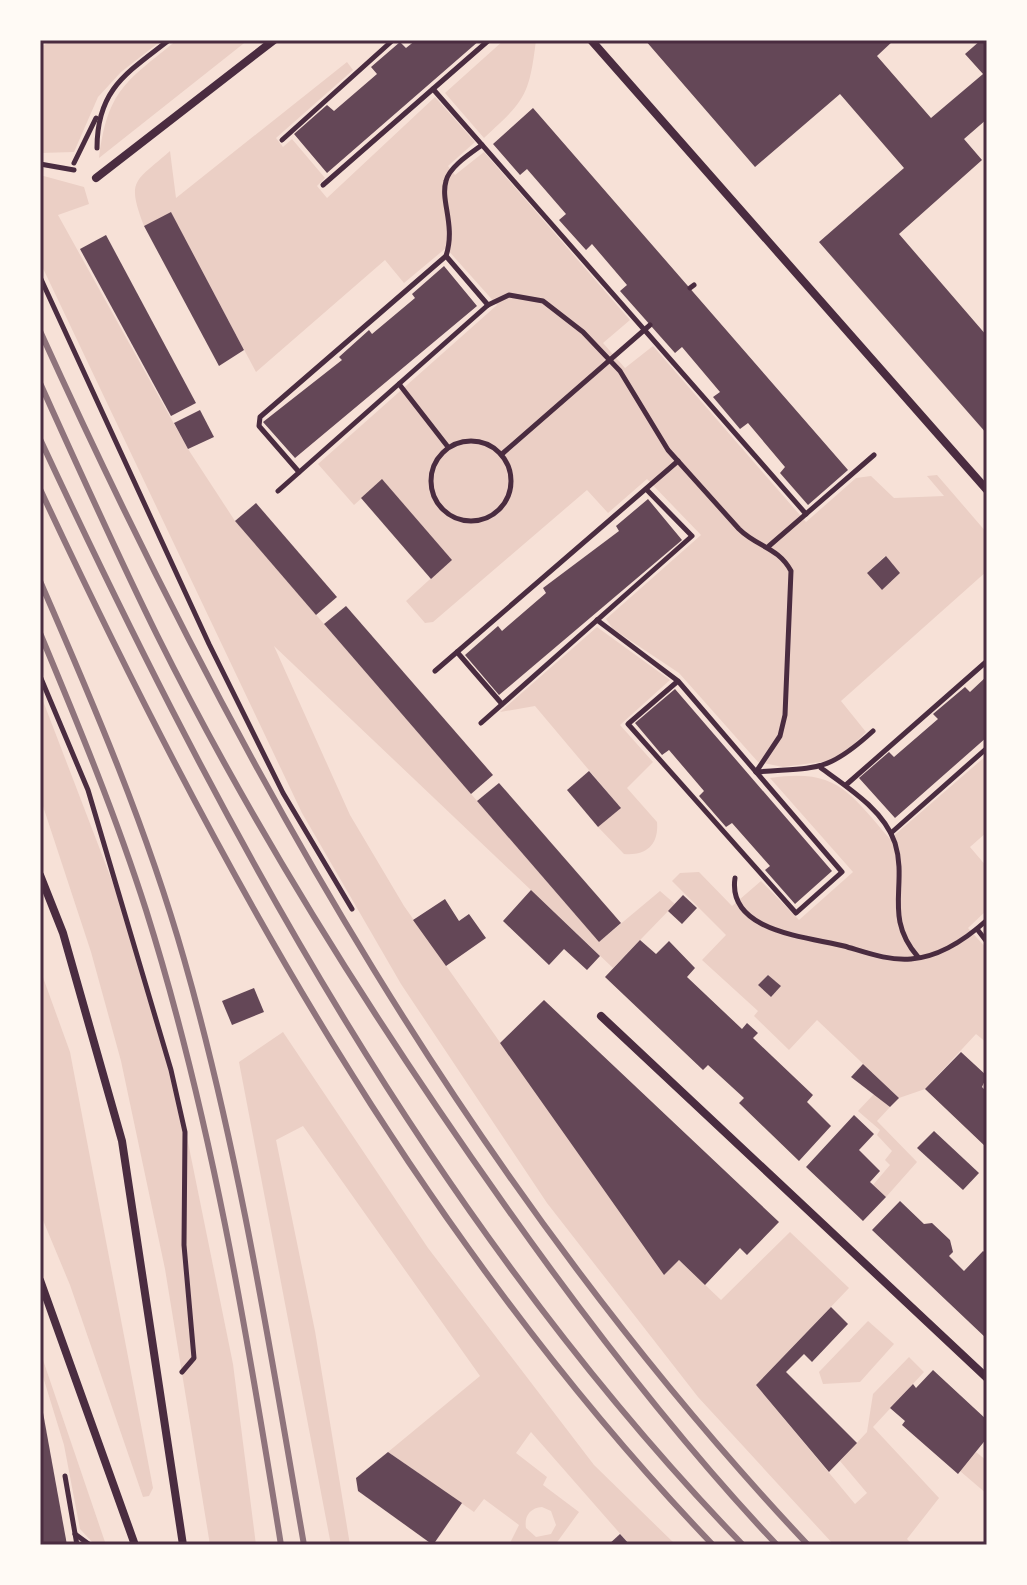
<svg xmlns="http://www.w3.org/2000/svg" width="1027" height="1585" font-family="'Titillium Web',sans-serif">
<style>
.green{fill:#ebcfc5;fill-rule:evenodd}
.building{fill:#644757}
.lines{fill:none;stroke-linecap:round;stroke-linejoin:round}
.path{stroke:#4a2c40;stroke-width:5}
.minor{stroke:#4a2c40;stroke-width:8}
.rail{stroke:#8f747c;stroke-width:6}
.neatline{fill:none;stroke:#4a2c40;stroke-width:3}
</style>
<rect width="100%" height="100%" fill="#f7e1d7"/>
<!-- green -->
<g class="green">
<polygon points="54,40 162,40 121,72 98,97 74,152 40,153 40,47"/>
<path d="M177 40H248L99 158C108 89 126 82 177 40Z"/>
<path d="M504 40H536C529 97 525 100 484 138L445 93Z"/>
<path d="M347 62 353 70 276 138 283 147 292 139 325 178 317 186 327 198 435 97 475 142 448 166 455 175 484 152 630 320 603 343 625 368 653 346 806 522 856 478 871 476 894 498 944 496 927 476 937 475 987 533V571L841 701 866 732 842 756 828 761 783 767 758 762 679 673 613 629 606 619 701 535 647 479 608 513 587 490 433 622 425 623 406 601 451 560 382 480 354 505 318 464 497 305 446 248 404 283 385 260 256 372 171 213 144 226C126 179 135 182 170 151L176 198ZM885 556 900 573 882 590 867 573Z"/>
<polygon points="40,175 84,187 89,204 58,215 188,449 235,521 599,942 660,891 675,904 613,968 274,646 350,815 404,906 664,1275 679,1260 721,1300 790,1232 849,1288 756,1385 855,1504 867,1493 840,1461 867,1432 873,1394 909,1357 924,1372 873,1427 939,1498 907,1539 913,1545 834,1545 698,1397 547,1203 401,984 302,813 40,262"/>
<path d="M597 627 670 680 620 725 653 762 627 788 657 822C659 845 646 856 624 854L598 827 620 807 535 706 500 712Z"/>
<polygon points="40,693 122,907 179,1098 233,1364 256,1545 210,1545 165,1269 121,1061 91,952 40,797"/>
<path d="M987 755V832L970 847 987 867V910L968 928 987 949V1043L976 1034 925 1089 899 1098 817 1020 789 1050 754 1016 758 1011 702 960 726 935 672 881 680 873 699 872 732 906 761 881 799 920 853 872 770 778C837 768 849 792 890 839ZM768 975 781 986 771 997 758 985Z"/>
<polygon points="40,969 70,1052 153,1488 149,1496 143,1497 70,1285 40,1213"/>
<path d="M283 1032 428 1248 594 1465 676 1545H630L531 1432 516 1453 547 1477 543 1485 579 1512 555 1545H509L519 1525 484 1499 474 1512 388 1452 480 1376 303 1126 276 1140 315 1331 350 1545H331L239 1062ZM542 1507 551 1511 556 1525 551 1534 536 1537 526 1528C524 1516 530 1508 542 1507Z"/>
<polygon points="875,1093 890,1107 877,1121 917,1162 886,1197 873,1185 890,1165 885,1160 892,1151 877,1135 880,1130 858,1111"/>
<polygon points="868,1321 894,1344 860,1382 823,1384 819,1372"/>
<polygon points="42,1357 106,1545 95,1545 80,1529 64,1445 40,1367"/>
<polygon points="976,1452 987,1461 987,1494 960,1471"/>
</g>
<!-- building -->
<g class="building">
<polygon points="416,40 480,40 327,173 294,134 327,105 334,111 377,74 371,67 400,42 406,48"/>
<polygon points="645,40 894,40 877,56 931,118 983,74 965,54 981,40 987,40 987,119 964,139 982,160 899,234 987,336 987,434 819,242 904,168 840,94 755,167"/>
<polygon points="533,108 848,470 808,505 780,473 785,467 748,423 740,429 713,397 720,392 682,347 675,353 620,291 627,285 592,244 586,250 559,220 566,214 527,169 520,175 493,144"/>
<polygon points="171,212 244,350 219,366 144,226"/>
<polygon points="106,235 196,403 171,416 80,249"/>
<polygon points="444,266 477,306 295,458 263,422 342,360 339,357 369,330 372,334 415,298 412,294"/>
<polygon points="200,410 214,437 188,449 174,423"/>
<polygon points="382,479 452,560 431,579 361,498"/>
<polygon points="648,499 682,540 499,695 465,655 498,626 502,631 546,593 543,588 619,531 616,526"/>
<polygon points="256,503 337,597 316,615 235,521"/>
<polygon points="886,556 900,573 882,590 867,573"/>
<polygon points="346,606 493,775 471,794 324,624"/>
<polygon points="987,676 987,737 895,818 859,778 889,752 894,757 938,719 933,714 965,687 970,692"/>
<polygon points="675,689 832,871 795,904 765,870 770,866 732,823 726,827 699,796 704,791 669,750 662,755 635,723"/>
<polygon points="589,771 621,808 598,827 567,790"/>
<polygon points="499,783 621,923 599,942 477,801"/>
<polygon points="531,890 600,956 587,970 564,949 549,965 503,921"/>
<polygon points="683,895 697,908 682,924 668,911"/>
<polygon points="445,899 459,921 469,914 486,938 446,966 413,920"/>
<polygon points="640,940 656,954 669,941 695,968 687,977 742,1029 747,1023 758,1033 753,1038 813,1095 807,1102 831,1126 799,1161 739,1103 744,1098 708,1065 703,1070 605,977"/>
<polygon points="768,975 781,986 771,997 758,985"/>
<polygon points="254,988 264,1012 232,1025 222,1001"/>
<polygon points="544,1000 779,1222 747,1255 740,1248 705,1285 679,1260 664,1275 500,1043"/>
<polygon points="961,1052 987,1076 982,1087 987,1092 987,1148 925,1089"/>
<polygon points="863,1064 899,1098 890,1107 851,1077"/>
<polygon points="854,1115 874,1134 859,1150 880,1171 870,1182 886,1197 863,1221 806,1167"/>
<polygon points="934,1131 979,1173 963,1190 917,1148"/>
<polygon points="900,1201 924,1224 932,1223 950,1240 953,1252 949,1256 964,1271 983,1251 987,1254 987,1339 872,1230"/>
<polygon points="831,1307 848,1324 812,1362 804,1354 786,1372 857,1443 829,1472 756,1385"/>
<polygon points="933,1370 987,1420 987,1438 958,1474 902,1425 905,1421 890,1408 913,1384 916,1388"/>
<polygon points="40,1407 42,1407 67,1545 40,1545"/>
<polygon points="388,1452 462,1503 433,1545 358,1491 356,1478"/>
<polygon points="620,1534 630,1545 608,1545"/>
</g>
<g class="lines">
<!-- path -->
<g class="path">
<polyline points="433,89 806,514"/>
<polyline points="282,140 393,40"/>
<path d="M97 148C97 89 127 73 169 40"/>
<polyline points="74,163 96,118"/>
<polyline points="40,164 74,170"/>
<polyline points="323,185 489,40"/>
<path d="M446 256C456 225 440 201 446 181 449 167 471 153 482 145"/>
<polyline points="40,277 209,644 283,793 352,909"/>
<polyline points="690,288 694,285"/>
<polyline points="399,384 448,447"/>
<circle cx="471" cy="481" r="40"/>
<polyline points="502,454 650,325"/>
<polyline points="299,472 259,426 260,417 446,256 488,305"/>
<path d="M278 491 488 305 509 295 543 301 583 332 620 371 668 450 739 529C757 547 778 547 791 571L785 715 780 736 756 772"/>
<polyline points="769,546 874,455"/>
<polyline points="597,620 678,681 842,872 796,913 628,724 678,681"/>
<polyline points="457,652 502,704"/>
<polyline points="435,671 678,461"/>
<polyline points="40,676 88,790 171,1070 185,1132 184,1245 194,1358 182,1372"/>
<polyline points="481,723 692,536 646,489"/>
<path d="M821 768C847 787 884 810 895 843 908 885 883 917 918 957"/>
<path d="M756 772C816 767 826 774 873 731"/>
<polyline points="847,784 987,661"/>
<polyline points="891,833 987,748"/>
<path d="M735 878C727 932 808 937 844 946 865 952 888 961 911 959 939 957 966 939 987 920"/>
<polyline points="977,929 987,942"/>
<polyline points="65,1476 77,1545"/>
<polyline points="75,1534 90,1545"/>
</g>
<!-- minor -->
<g class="minor">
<polyline points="591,40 987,490"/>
<polyline points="96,178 274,40"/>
<polyline points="40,875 63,933 122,1141 183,1545"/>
<polyline points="601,1016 987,1378"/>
<polyline points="40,1280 135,1545"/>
</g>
<!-- rail -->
<g class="rail">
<path d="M40 331C240 771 475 1191 808 1545"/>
<path d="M40 383C78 467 116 552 157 635 256 834 376 1023 504 1204 588 1323 677 1439 777 1545"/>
<path d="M40 439C225 836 437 1228 743 1545"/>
<path d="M40 489C217 868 422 1241 713 1545"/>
<path d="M40 581C94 705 147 829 184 959 239 1151 270 1349 304 1545"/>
<path d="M40 633C78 724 116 816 146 910 211 1116 247 1333 281 1545"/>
</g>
</g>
<!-- border -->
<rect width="1027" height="1585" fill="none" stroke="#fffaf5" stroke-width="84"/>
<rect x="42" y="42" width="943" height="1501" class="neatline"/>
</svg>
